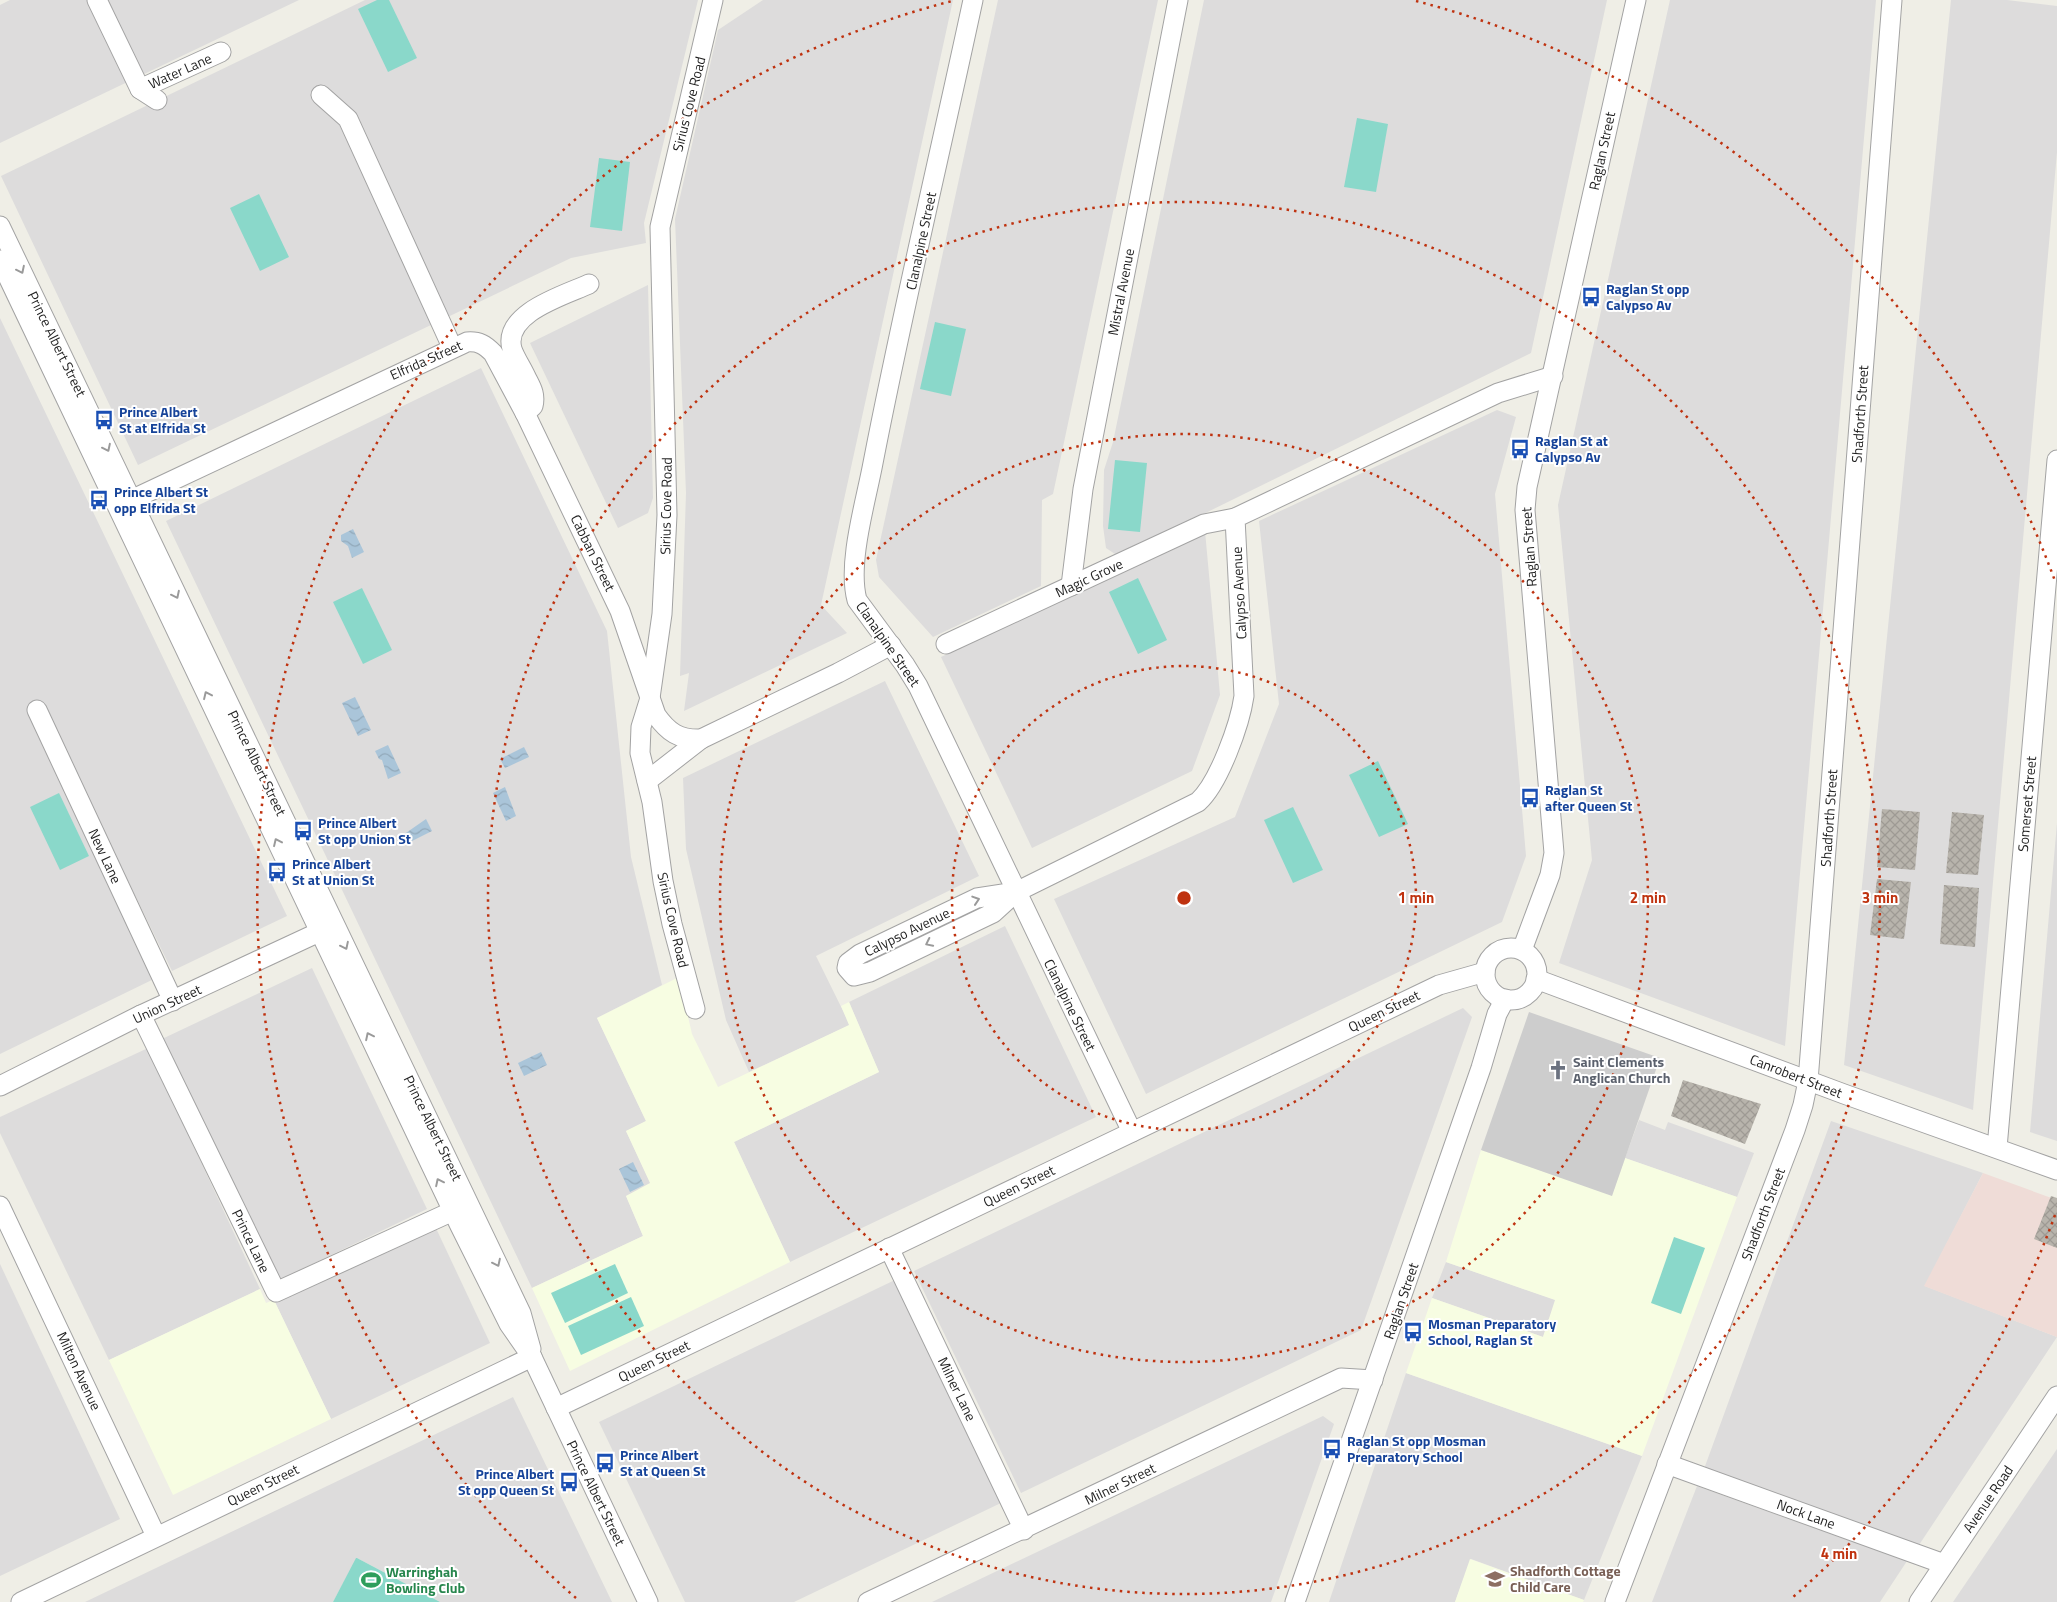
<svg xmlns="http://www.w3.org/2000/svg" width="2057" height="1602" font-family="'Titillium Web',sans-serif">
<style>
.residential{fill:#dddcdc}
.commercial{fill:#efdcd7}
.education{fill:#f7fde2}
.religious{fill:#cdcdcd}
.pitch{fill:#8ad8ca}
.water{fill:url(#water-waves)}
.building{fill:url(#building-cross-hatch)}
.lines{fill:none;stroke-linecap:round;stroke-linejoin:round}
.minor-casing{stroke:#a3a3a3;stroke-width:21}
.minor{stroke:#fff;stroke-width:19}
.oneway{stroke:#9a9a9a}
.ring{fill:none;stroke:#bf320f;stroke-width:2.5;stroke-dasharray:2.5 5}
.labels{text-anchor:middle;stroke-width:4;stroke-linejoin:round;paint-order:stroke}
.street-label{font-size:14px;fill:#1f1f1f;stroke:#fff}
.transit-label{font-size:14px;font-weight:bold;fill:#164399;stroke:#fff;text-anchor:start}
.worship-label{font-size:14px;font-weight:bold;fill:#5b616d;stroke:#fff;text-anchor:start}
.education-label{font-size:14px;font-weight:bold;fill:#785e54;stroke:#fff;text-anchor:start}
.leisure-label{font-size:14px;font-weight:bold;fill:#27864d;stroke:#fff;text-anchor:start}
.centre{fill:#bf320f;stroke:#fff;stroke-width:2.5}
.ring-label{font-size:15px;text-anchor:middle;font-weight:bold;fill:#bf320f;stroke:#fff;stroke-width:4;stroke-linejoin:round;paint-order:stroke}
</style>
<defs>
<pattern id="water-waves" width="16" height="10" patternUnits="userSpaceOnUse" patternTransform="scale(1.25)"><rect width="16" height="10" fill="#aac5d9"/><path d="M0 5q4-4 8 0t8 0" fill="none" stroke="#92a9ba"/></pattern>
<pattern id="building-cross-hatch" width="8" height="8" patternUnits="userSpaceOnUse" patternTransform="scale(1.25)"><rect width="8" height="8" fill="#b8b4ac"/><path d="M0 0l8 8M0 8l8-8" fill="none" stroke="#9e9a94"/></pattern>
</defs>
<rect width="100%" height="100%" fill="#efeee6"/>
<!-- residential -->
<g class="residential">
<polygon points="10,0 299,0 0,143 0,5"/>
<polygon points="365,0 698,0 644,223 646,243 571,258 138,465 1,176"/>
<polygon points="763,0 953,0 821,605 847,633 684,711 689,673 680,676 686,493 675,219 718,30"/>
<polygon points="998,0 1158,0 1053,494 1042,500 1041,586 933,637 879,577 876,560"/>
<polygon points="1204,0 1607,0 1531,353 1118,556 1106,548 1103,526 1104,470 1113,442"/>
<polygon points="1670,0 1876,0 1785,1046 1559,963 1592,860 1558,505"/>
<polygon points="1951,0 2007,0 2057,6 2057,152 1973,1110 1844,1065"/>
<polygon points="648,285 653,498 648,513 618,528 530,343"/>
<polygon points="0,318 287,916 172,971 42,705 158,977 0,1054"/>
<polygon points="481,368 607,631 631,857 662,985 597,1018 646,1121 626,1131 651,1184 626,1196 643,1236 532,1288 166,521"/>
<polygon points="1497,410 1516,417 1495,494 1526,856 1502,922 1146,1094 1054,899 1235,817 1279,704 1259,521"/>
<polygon points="1205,531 1220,695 1192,771 1032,848 941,657"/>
<polygon points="885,681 979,876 816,956 850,1025 749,1072 726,1020 686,849 683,778"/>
<polygon points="2057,823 2057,1141 2030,1132"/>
<polygon points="1005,926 1096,1117 790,1262 734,1142 879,1072 849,1002"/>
<polygon points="312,968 427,1209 277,1281 162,1039"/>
<polygon points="1463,1008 1472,1017 1361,1330 1021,1493 914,1271"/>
<polygon points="148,1048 260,1289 109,1360 0,1133 0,1117"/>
<polygon points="1639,1120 1665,1130 1668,1122 1754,1153 1737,1197 1625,1158"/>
<polygon points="1831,1121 1983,1173 1925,1286 2057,1337 1919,1545 1704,1469"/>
<polygon points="434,1224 490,1343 331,1419 274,1300"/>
<polygon points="1446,1262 1556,1300 1543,1337 1432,1298"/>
<polygon points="0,1264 120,1519 0,1576"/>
<polygon points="897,1279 1003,1502 794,1602 685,1602 599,1422"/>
<polygon points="1406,1373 1642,1456 1584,1600 1471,1559 1455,1602 1329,1602"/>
<polygon points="513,1397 612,1602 440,1602 357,1558 333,1602 85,1602"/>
<polygon points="1323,1416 1334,1424 1271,1602 932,1602"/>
<polygon points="2057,1449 2057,1602 1953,1602"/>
<polygon points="1697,1486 1907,1561 1880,1602 1652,1602"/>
</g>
<!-- commercial -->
<polygon class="commercial" points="1983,1173 2057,1200 2057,1337 1924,1286"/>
<!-- education -->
<g class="education">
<polygon points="679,977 692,1034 718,1087 849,1025 841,1006 849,1002 879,1072 734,1142 790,1262 570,1371 532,1288 643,1236 626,1196 650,1183 626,1131 646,1121 597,1018"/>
<polygon points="1481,1150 1612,1195 1625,1158 1737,1197 1642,1456 1406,1373 1432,1298 1543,1337 1555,1300 1446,1262"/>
<polygon points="260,1289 266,1303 274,1300 331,1419 173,1495 109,1360"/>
<polygon points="1470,1559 1584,1600 1583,1602 1455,1602"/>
</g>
<!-- religious -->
<polygon class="religious" points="1529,1012 1660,1058 1612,1196 1481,1150"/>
<!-- pitch -->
<g class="pitch">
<polygon points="377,0 389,0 417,58 388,72 358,9"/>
<polygon points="1357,118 1388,124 1376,192 1344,187"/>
<polygon points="599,158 630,162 622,231 590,227"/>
<polygon points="259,194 289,257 260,271 230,208"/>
<polygon points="935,322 966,329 951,396 920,389"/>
<polygon points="1115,460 1147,463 1140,532 1108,529"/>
<polygon points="1138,578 1167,640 1138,654 1109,592"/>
<polygon points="362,588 392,650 363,664 333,602"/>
<polygon points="1378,761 1408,824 1379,837 1349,775"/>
<polygon points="59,793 89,856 60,870 30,807"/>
<polygon points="1293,807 1323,870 1293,883 1264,820"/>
<polygon points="1674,1237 1705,1248 1681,1314 1651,1303"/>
<polygon points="615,1264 628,1293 565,1323 551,1293"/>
<polygon points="631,1297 644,1326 581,1355 568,1326"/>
<polygon points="356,1558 357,1558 440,1602 333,1602"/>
</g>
<!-- water -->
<g class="water">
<polygon points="353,529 364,552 352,558 348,546 341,541 341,535"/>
<polygon points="355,697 371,730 358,736 342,703"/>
<polygon points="388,745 401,773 388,779 382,760 379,759 375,751"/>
<polygon points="524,747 529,757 505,768 500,759"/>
<polygon points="505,787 516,816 506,821 493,793"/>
<polygon points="426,819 432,831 408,843 403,835"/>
<polygon points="541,1052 547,1065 524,1076 518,1063"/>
<polygon points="633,1162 644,1185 630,1192 619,1169"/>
</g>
<!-- building -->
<g class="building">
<polygon points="1882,809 1920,812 1915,870 1877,867"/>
<polygon points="1952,812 1984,815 1978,875 1946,873"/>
<polygon points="1877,879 1911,882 1904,939 1870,935"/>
<polygon points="1944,885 1979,888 1975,947 1940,944"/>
<polygon points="1683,1080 1761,1104 1745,1144 1671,1116"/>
<polygon points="2051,1196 2057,1198 2057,1248 2034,1239"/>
</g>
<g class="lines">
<defs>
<g id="minor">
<polyline points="97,0 140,89 157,100"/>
<path d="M973 0C940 154 903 308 873 463 866 501 847 563 857 600L905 665 918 686 1132 1132"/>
<polyline points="140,89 221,52"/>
<polyline points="321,95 348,119 452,347"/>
<polyline points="0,226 521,1313 531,1349"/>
<polyline points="0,260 460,1226 509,1324 532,1357 648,1602"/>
<path d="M525 413 620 611 656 715C668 732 679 740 701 739L838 673 891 645"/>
<path d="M131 500 467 342C479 341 485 345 493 353L525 413 533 406C536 394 531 387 526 377 522 368 515 358 512 349 502 313 565 295 589 284"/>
<polyline points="1071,586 1083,489 1178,0"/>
<polyline points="946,644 1204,524 1235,518"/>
<polyline points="37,710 173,1001"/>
<polyline points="647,781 701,739"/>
<path d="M1016 892 977 898 860 954 848 963 847 968 854 976 870 972 993 913 1016 892 1198 802C1219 783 1240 724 1244 696L1235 518 1498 393 1553 376"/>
<circle cx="1511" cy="974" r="26"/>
<polyline points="1522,950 1550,875 1554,853 1525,510 1527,487 1636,0"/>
<polyline points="1536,979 1844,1094 2057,1170"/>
<polyline points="695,1009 672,924 663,881 652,802 640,753 641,727 650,698 662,614 667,515 660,227 713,0"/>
<polyline points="141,1015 276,1292 453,1211"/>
<polyline points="0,1086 141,1015 330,927"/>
<polyline points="1997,1148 2057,460"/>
<polyline points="0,1206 156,1536"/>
<polyline points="889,1248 1024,1530"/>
<polyline points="556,1408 1414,997 1439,985 1485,972"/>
<polyline points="1667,1464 1944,1564"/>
<polyline points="21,1602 532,1357"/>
<polyline points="868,1602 1341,1378 1373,1380"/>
<polyline points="1295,1602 1481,1068 1497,1014 1505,999"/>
<polyline points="1615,1602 1795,1130 1803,1105 1808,1081 1892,0"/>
<polyline points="1919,1602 2057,1396"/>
</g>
</defs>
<!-- minor casing -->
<use href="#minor" class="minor-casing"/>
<!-- minor -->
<use href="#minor" class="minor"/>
</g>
<!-- one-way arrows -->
<defs><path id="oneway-chevron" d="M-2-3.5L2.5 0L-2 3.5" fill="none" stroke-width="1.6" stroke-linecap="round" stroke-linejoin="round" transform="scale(1.25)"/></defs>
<g class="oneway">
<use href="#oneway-chevron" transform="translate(21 270) rotate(64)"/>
<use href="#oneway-chevron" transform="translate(107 448) rotate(64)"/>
<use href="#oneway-chevron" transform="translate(176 595) rotate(64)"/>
<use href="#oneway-chevron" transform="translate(207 695) rotate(-115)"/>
<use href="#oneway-chevron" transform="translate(277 842) rotate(-115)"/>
<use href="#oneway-chevron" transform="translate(976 900) rotate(-18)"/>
<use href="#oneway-chevron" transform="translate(929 943) rotate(154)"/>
<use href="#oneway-chevron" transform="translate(345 946) rotate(64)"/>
<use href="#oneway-chevron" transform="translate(369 1036) rotate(-116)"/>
<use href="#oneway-chevron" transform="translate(439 1182) rotate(-116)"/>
<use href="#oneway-chevron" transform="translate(497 1263) rotate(64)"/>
</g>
<!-- distance rings -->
<g class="ring">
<circle cx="1184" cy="898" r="232"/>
<circle cx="1184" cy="898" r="464"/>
<circle cx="1184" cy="898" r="696"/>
<path d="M2055 1215A927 927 0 0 1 1792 1598M576 1598A927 927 0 0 1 952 1M1416 1A927 927 0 0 1 2055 581"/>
</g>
<!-- icons -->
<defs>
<symbol id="bus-bare" viewBox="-9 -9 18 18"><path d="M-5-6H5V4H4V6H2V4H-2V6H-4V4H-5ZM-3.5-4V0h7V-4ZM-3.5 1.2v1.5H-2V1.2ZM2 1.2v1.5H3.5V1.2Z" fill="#1a4fb4" stroke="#fff" stroke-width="2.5" paint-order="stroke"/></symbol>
<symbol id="church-bare" viewBox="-9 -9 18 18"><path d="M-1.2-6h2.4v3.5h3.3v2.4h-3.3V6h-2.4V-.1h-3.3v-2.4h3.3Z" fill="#6b7280" stroke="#fff" stroke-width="2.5" paint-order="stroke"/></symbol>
<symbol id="school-bare" viewBox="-9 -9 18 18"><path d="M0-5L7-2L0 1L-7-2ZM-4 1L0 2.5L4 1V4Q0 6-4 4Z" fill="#8d6e63" stroke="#fff" stroke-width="2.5" paint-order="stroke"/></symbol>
<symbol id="stadium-bare" viewBox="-9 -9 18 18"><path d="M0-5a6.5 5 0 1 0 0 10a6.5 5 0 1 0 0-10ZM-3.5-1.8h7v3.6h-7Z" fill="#2e9e5b" stroke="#fff" stroke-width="2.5" paint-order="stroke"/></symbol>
</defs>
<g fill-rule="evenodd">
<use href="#bus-bare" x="1577" y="283" width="28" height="28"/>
<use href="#bus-bare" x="90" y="406" width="28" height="28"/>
<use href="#bus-bare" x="1506" y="435" width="28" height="28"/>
<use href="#bus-bare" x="85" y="486" width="28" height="28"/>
<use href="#bus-bare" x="1516" y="784" width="28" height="28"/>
<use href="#bus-bare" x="289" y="817" width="28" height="28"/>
<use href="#bus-bare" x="263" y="858" width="28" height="28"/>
<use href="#church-bare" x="1544" y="1056" width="28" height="28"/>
<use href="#bus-bare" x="1399" y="1318" width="28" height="28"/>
<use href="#bus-bare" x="1318" y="1435" width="28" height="28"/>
<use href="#bus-bare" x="591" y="1449" width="28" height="28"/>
<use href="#bus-bare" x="555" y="1468" width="28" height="28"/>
<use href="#school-bare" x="1481" y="1565" width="28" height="28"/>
<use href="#stadium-bare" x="357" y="1566" width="28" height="28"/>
</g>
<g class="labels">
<!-- street labels -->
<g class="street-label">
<text transform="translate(180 71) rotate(-24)" y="5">Water Lane</text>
<text transform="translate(689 104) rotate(-76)" y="5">Sirius Cove Road</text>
<text transform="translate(1602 151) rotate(-78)" y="5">Raglan Street</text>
<text transform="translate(921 241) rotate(-78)" y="5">Clanalpine Street</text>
<text transform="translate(1121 292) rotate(-79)" y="5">Mistral Avenue</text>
<text transform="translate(57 344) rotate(64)" y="5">Prince Albert Street</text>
<text transform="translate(426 360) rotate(-24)" y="5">Elfrida Street</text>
<text transform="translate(1860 414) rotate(-86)" y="5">Shadforth Street</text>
<text transform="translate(666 506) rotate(-89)" y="5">Sirius Cove Road</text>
<text transform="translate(1529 547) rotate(-94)" y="5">Raglan Street</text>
<text transform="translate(593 553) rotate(64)" y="5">Cabban Street</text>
<text transform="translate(1089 578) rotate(-25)" y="5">Magic Grove</text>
<text transform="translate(1239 593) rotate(-93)" y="5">Calypso Avenue</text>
<text transform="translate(888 644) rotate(55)" y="5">Clanalpine Street</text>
<text transform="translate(257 763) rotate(64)" y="5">Prince Albert Street</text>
<text transform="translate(2027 804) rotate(-85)" y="5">Somerset Street</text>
<text transform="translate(1829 818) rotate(-86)" y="5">Shadforth Street</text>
<text transform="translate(105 856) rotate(65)" y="5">New Lane</text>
<text transform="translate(673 920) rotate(77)" y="5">Sirius Cove Road</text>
<text transform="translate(907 932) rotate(-26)" y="5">Calypso Avenue</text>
<text transform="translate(167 1004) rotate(-25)" y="5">Union Street</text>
<text transform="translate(1070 1005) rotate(64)" y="5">Clanalpine Street</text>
<text transform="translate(1384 1011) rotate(-26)" y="5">Queen Street</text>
<text transform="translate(1796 1076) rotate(21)" y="5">Canrobert Street</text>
<text transform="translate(433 1128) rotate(64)" y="5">Prince Albert Street</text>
<text transform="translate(1019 1186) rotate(-26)" y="5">Queen Street</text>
<text transform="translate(1763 1214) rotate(-69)" y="5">Shadforth Street</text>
<text transform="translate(251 1241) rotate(64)" y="5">Prince Lane</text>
<text transform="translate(1401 1301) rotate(-71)" y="5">Raglan Street</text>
<text transform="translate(654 1361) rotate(-26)" y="5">Queen Street</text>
<text transform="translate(79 1371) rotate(65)" y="5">Milton Avenue</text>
<text transform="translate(957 1389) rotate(64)" y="5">Milner Lane</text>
<text transform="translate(1120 1484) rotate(-26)" y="5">Milner Street</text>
<text transform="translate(263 1485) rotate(-26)" y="5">Queen Street</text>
<text transform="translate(596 1493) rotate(64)" y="5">Prince Albert Street</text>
<text transform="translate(1988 1499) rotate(-56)" y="5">Avenue Road</text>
<text transform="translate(1806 1514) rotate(20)" y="5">Nock Lane</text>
</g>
<!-- transit labels -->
<g class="transit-label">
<text x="1606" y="294">Raglan St opp<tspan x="1606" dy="16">Calypso Av</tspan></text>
<text x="119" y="417">Prince Albert<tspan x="119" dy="16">St at Elfrida St</tspan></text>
<text x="1535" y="446">Raglan St at<tspan x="1535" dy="16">Calypso Av</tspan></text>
<text x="114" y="497">Prince Albert St<tspan x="114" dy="16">opp Elfrida St</tspan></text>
<text x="1545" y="795">Raglan St<tspan x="1545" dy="16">after Queen St</tspan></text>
<text x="318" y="828">Prince Albert<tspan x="318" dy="16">St opp Union St</tspan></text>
<text x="292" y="869">Prince Albert<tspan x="292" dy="16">St at Union St</tspan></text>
<text x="1428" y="1329">Mosman Preparatory<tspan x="1428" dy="16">School, Raglan St</tspan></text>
<text x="1347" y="1446">Raglan St opp Mosman<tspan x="1347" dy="16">Preparatory School</tspan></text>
<text x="620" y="1460">Prince Albert<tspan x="620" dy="16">St at Queen St</tspan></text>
<text x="554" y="1479" text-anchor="end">Prince Albert<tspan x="554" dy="16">St opp Queen St</tspan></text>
</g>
<!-- worship labels -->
<g class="worship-label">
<text x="1573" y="1067">Saint Clements<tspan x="1573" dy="16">Anglican Church</tspan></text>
</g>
<!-- education labels -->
<g class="education-label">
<text x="1510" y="1576">Shadforth Cottage<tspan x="1510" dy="16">Child Care</tspan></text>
</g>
<!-- leisure labels -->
<g class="leisure-label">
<text x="386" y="1577">Warringhah<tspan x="386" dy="16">Bowling Club</tspan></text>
</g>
</g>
<circle cx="1184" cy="898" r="8" class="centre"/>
<g class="ring-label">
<text x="1416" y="903">1 min</text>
<text x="1648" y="903">2 min</text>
<text x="1880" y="903">3 min</text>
<text x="1839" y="1559">4 min</text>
</g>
</svg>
